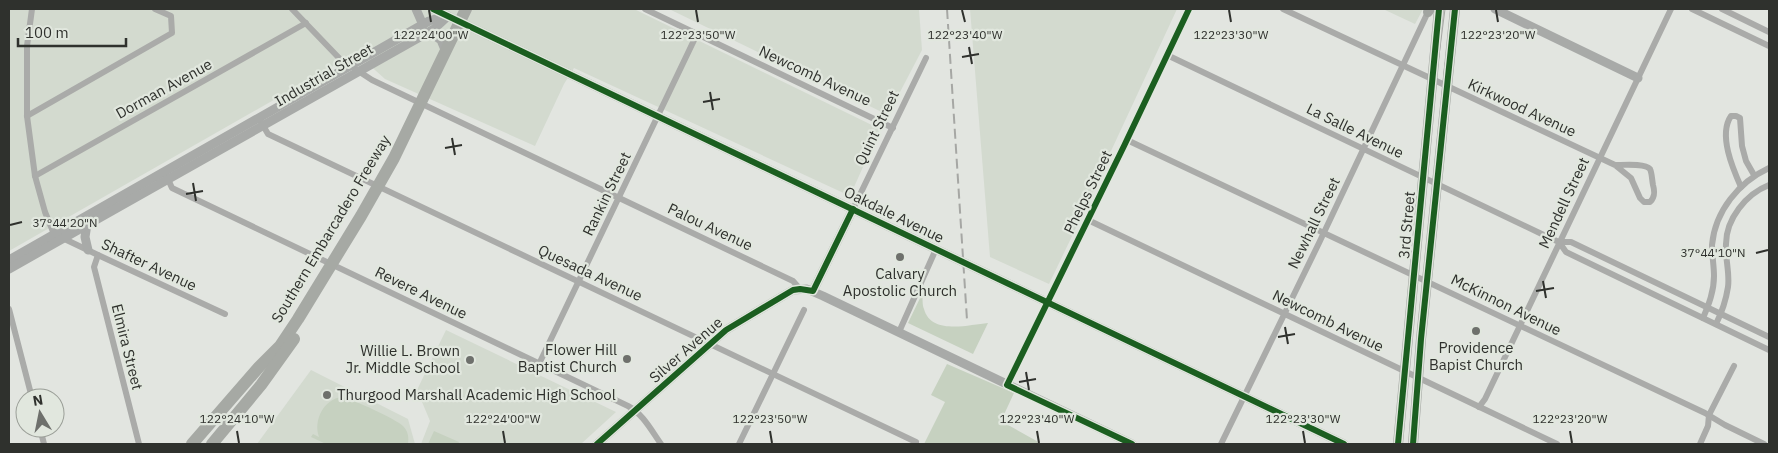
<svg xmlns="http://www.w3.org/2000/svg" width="1778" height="453" font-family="'IBM Plex Sans',sans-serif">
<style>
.built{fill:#d3dacf}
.green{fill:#c6d1c0}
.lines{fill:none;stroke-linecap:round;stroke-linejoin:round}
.street{stroke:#aaaba9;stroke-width:6}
.secondary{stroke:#a8aaa8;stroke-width:9}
.primary{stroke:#a1a4a0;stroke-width:10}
.highway{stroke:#a6a9a4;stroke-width:12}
.tram{stroke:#a6a7a4;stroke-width:1}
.rail{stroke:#a6a7a4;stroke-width:2;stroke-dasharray:10 5;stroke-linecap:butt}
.cycleway-casing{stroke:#e1e7de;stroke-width:9}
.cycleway{stroke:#1b5e20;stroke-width:6}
.ticks{fill:none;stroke:#2f312d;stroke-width:2}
.poi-dot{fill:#6e706c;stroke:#e1e7de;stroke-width:2}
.labels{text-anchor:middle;stroke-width:4.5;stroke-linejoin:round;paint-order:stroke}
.street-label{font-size:15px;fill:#2f312d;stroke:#e1e7de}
.poi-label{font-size:15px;fill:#2f312d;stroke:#e1e7de}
.ticks-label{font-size:12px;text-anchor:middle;fill:#2f312d;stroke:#e1e7de;stroke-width:4.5;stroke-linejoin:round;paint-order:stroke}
</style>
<rect width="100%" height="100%" fill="#e2e5e0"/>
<!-- built -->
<g class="built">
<polygon points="9,9 634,9 880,129 850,196 574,68 564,84 535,146 385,79 356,53 9,251"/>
<polygon points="669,9 919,9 922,50 888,115"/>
<polygon points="970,9 1177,9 1098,179 1099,180 1049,284 990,257"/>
<polygon points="1383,9 1423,9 1415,24"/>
<polygon points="446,330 616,412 581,444 421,444 430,421 417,390"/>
<polygon points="311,370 408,419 415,444 257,444"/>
</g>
<!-- green -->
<g class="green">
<path d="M922 294C923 298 922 305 924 309 931 335 968 325 988 323L973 354 908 323Z"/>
<polygon points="947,364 1014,393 1001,421 1042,444 924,444 945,402 931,395"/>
<path d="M342 397C352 399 396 419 403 426 408 431 409 437 408 444H326L311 437 313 434 319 437C313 420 324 399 342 397Z"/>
<polygon points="434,431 459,442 458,444 428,444"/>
</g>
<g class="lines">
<!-- street -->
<g class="street">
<polyline points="32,9 27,46 27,116 35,176 45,212 54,234 98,255 225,314"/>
<polyline points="292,9 340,59 372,80 793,281 800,289"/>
<polyline points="645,9 893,128"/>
<path d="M1283 9 1615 165 1631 178 1640 198 1644 202H1650C1655 197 1655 192 1653 185 1652 180 1652 173 1650 169 1645 163 1623 165 1615 165"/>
<polyline points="1692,9 1769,46"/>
<polyline points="1722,9 1769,32"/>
<polyline points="1167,55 1548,237 1559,242 1571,242 1769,337"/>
<polyline points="27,116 172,33 171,16 155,9"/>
<polyline points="261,122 268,134 916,442"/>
<polyline points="1127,140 1705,413 1725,425 1764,444"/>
<polyline points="35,176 306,23"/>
<path d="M167 177 172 188 628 406C643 414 651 430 661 444"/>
<path d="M1741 187C1733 169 1718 135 1731 116H1736L1740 118 1742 146 1746 161 1754 175"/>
<polyline points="853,209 926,58"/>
<polyline points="1088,220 1557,444"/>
<polyline points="1559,242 1566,252 1769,350"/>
<polyline points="98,255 94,267 139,444"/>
<polyline points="9,309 32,398"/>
<path d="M1703 318C1709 304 1714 291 1714 276 1714 266 1712 256 1712 245 1715 211 1739 182 1769 168"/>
<path d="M1716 324C1722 312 1726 300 1728 287 1730 273 1725 259 1726 244 1726 219 1746 194 1769 185"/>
<polyline points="899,332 936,249"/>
<polyline points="539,364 697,34"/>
<polyline points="1007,385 1124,146 1189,9"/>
<polyline points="1479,407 1485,399 1671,9"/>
<polyline points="40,428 44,444"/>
<polyline points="739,444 804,310"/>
<polyline points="1221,444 1319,243 1428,12"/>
<polyline points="1700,444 1708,426 1709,415 1734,366"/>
</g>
<!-- secondary -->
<g class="secondary">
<polyline points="416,9 423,25"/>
<polyline points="433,9 1344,444"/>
<polyline points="1495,9 1638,78"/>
<polyline points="430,32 441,40 446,52"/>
<polyline points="87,224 85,237 88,250"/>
<polyline points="9,260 429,21 445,16"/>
<polyline points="9,269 434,29 448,16"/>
<polyline points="813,291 853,209"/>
<polyline points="597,444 726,330 793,290 807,289 823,296 1132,444"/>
</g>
<!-- primary -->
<g class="primary">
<polyline points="1428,12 1430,9"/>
<polyline points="1398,444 1439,9"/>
<polyline points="1413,444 1421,339 1455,9"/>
</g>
<!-- highway -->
<g class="highway">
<polyline points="192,444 259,367 280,346 298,319 361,216 394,158 466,9"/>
<polyline points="212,444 261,385 294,339"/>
</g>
<!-- tram -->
<g class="tram">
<polyline points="1400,444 1434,94 1445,9"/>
<polyline points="1409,444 1445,63"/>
</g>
<!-- rail -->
<polyline class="rail" points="947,9 967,320"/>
<defs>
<g id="cycleway">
<polyline points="433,9 1344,444"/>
<polyline points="597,444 726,330 793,290 800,289 813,291 853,209"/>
<polyline points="1132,444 1007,385 1124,146 1189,9"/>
<polyline points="1398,444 1439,9"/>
<polyline points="1413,444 1421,339 1455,9"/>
</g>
</defs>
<!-- cycleway casing -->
<use href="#cycleway" class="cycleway-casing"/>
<!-- cycleway -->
<use href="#cycleway" class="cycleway"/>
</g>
<!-- ticks -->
<path class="ticks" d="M429 10 431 22M696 10 698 22M962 10 965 22M1229 10 1231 22M1496 10 1498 22M969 47 972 64M962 57 979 54M710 92 713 110M703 102 720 99M452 138 455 155M445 148 462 145M193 183 196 201M186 194 203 191M10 225 22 222M1756 253 1768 250M1543 281 1546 298M1536 291 1554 288M1285 327 1288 344M1278 337 1295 334M1026 372 1029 390M1019 382 1036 379M237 431 239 443M503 431 505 443M770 431 772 443M1037 431 1039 443M1303 431 1305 443M1570 431 1572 443"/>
<!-- markers -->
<g class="poi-dot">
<circle cx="900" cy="257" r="5"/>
<circle cx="1476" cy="331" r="5"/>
<circle cx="627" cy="359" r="5"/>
<circle cx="470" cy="360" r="5"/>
<circle cx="327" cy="395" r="5"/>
</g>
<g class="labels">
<!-- street labels -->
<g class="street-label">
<text transform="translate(324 75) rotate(-30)" y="5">Industrial Street</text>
<text transform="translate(815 76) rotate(25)" y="5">Newcomb Avenue</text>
<text transform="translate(164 89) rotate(-29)" y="5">Dorman Avenue</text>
<text transform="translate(1522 108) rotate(25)" y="5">Kirkwood Avenue</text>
<text transform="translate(877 128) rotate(-64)" y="5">Quint Street</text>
<text transform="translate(1355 131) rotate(26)" y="5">La Salle Avenue</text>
<text transform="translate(1088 192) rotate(-64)" y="5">Phelps Street</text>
<text transform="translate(607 194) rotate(-64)" y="5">Rankin Street</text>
<text transform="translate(1564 203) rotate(-65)" y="5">Mendell Street</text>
<text transform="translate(894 215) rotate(26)" y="5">Oakdale Avenue</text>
<text transform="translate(1314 223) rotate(-64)" y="5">Newhall Street</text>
<text transform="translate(1407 225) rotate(-85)" y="5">3rd Street</text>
<text transform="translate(710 227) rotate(25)" y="5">Palou Avenue</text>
<text transform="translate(331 229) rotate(-59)" y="5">Southern Embarcadero Freeway</text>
<text transform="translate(149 265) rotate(25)" y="5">Shafter Avenue</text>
<text transform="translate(590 273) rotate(25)" y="5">Quesada Avenue</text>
<text transform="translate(421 293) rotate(26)" y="5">Revere Avenue</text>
<text transform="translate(1506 305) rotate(26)" y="5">McKinnon Avenue</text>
<text transform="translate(1328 321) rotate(26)" y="5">Newcomb Avenue</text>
<text transform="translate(127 347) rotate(76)" y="5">Elmira Street</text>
<text transform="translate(686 350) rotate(-41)" y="5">Silver Avenue</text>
</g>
<!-- poi labels -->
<g class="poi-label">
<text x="900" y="279">Calvary<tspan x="900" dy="17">Apostolic Church</tspan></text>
<text x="1476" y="353">Providence<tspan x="1476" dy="17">Bapist Church</tspan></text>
<text x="617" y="355" text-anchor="end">Flower Hill<tspan x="617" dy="17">Baptist Church</tspan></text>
<text x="460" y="356" text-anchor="end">Willie L. Brown<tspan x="460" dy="17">Jr. Middle School</tspan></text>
<text x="337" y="400" text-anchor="start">Thurgood Marshall Academic High School</text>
</g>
</g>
<g class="ticks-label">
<text x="1498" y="39">122°23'20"W</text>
<text x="431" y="39">122°24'00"W</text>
<text x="698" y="39">122°23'50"W</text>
<text x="965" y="39">122°23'40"W</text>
<text x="1231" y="39">122°23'30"W</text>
<text x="65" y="227">37°44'20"N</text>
<text x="1713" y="257">37°44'10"N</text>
<text x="237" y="423">122°24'10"W</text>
<text x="503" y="423">122°24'00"W</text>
<text x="770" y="423">122°23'50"W</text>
<text x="1037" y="423">122°23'40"W</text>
<text x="1303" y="423">122°23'30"W</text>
<text x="1570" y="423">122°23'20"W</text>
</g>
<!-- border -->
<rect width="1778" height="453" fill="none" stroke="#2f312d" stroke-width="20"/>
<!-- north arrow -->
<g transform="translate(40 413) rotate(350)"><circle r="24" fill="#e1e7de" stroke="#9a9e97"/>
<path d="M0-4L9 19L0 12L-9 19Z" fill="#6e706c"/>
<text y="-8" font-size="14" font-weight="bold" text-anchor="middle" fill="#2f312d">N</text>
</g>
<!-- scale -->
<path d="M18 38v8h108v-8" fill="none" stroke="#2f312d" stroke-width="2.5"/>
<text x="25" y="38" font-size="15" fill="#2f312d" stroke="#e1e7de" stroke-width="4" paint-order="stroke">100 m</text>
</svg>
